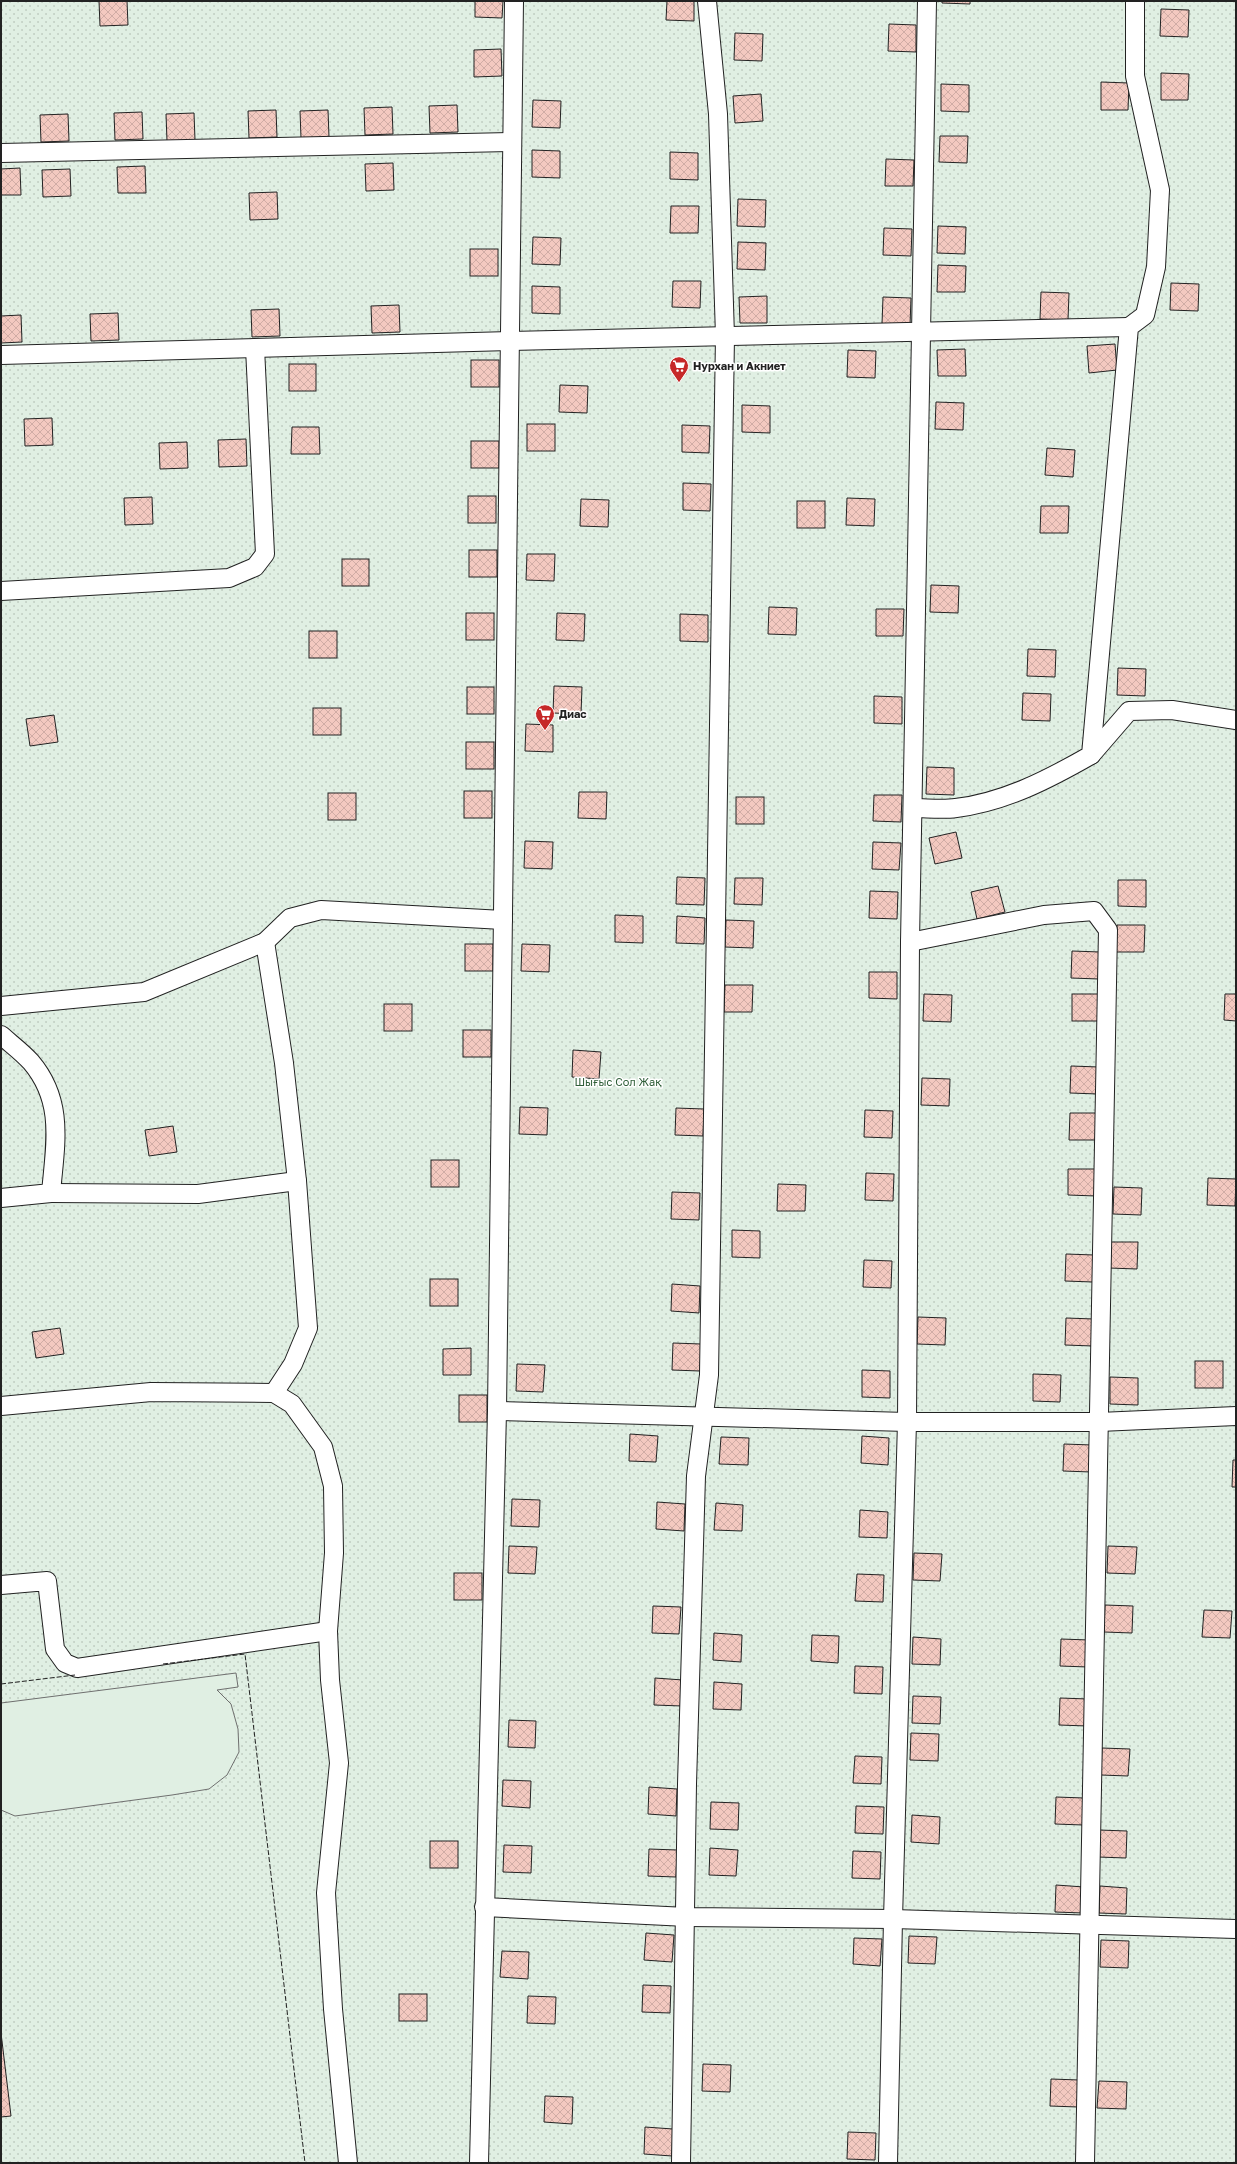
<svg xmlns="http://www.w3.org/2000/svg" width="1237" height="2164" font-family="'Golos Text',sans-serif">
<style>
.garden{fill:url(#garden-dots);stroke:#6f6f6f}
.pitch{fill:#e0efe3;stroke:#6f6f6f}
.building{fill:url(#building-cross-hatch);stroke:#222}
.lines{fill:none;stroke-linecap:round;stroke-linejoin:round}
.minor-casing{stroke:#222;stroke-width:20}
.minor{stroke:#fff;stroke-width:18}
.fence{stroke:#222;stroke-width:1;stroke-dasharray:5 2;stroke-linecap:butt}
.labels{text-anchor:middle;stroke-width:3;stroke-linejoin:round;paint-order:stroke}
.poi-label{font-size:11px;font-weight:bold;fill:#222;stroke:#fff;text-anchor:start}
.park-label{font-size:11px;fill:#2f5e38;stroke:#fff}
</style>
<defs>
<pattern id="garden-dots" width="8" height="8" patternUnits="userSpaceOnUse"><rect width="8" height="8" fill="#e0efe3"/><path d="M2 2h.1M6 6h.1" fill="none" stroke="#c0cdc2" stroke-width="1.8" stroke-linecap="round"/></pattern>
<pattern id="building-cross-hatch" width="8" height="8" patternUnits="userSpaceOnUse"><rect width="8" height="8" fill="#f3c9c0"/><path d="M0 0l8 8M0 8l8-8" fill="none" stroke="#d0aca5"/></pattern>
</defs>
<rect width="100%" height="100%" fill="#fff"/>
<!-- garden -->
<rect class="garden" x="1" y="1" width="1235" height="2162"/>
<!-- pitch -->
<polygon class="pitch" points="236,1673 238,1687 217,1690 231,1704 238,1729 239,1752 227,1775 209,1789 172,1795 15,1816 1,1810 1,1703"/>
<!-- building -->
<g class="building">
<polygon points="99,1 127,1 128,25 100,26"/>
<polygon points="475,1 503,1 502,18 475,17"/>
<polygon points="667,1 694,1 694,21 666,20"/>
<polygon points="942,1 970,1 970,4 942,3"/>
<polygon points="1161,9 1189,10 1188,37 1160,36"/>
<polygon points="889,24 916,25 916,52 888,51"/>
<polygon points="735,33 763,34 762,61 734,60"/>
<polygon points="501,49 502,76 474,77 474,50"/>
<polygon points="1161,73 1189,74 1188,100 1161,100"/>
<polygon points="1101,82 1129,83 1128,110 1101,110"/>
<polygon points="941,84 969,85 969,112 941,111"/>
<polygon points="761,94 763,121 735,123 733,96"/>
<polygon points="533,100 561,101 560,128 532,127"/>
<polygon points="457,105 458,132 430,133 429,106"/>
<polygon points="392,107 393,134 365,135 364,108"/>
<polygon points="276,110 277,137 249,138 248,111"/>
<polygon points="328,110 329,137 301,138 300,111"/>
<polygon points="142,112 143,139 115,140 114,113"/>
<polygon points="194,113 195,140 167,141 166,114"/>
<polygon points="68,114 69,141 41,142 40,115"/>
<polygon points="940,136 968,136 967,163 939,162"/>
<polygon points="532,150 560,151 560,178 532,177"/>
<polygon points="670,152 698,153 698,180 670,179"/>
<polygon points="886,159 914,160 913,186 885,186"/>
<polygon points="393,163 394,190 366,191 365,164"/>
<polygon points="145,166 146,193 118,193 117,167"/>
<polygon points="20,168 21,195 1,195 1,169"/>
<polygon points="70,169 71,196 43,197 42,170"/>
<polygon points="277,192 278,219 250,220 249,193"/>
<polygon points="738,199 766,200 765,227 737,226"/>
<polygon points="671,206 699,206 698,233 670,233"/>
<polygon points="938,226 966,227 965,254 937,253"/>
<polygon points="884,228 912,229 911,256 883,255"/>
<polygon points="533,237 561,238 560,265 532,264"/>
<polygon points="738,242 766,243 765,270 737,269"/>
<rect x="470" y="249" width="28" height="27"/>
<polygon points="938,265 966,266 965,292 937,292"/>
<polygon points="673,281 701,281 700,308 672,307"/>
<polygon points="1171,283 1199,284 1198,311 1170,310"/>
<polygon points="532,286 560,287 560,314 532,313"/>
<polygon points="1041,292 1069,293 1068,320 1040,319"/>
<polygon points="767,296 767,323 740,323 739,297"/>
<polygon points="883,297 911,298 910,325 882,324"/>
<polygon points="399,305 400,332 372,333 371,306"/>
<polygon points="279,309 280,336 252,337 251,310"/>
<polygon points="118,313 119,340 91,341 90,314"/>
<polygon points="21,315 22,342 1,343 1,316"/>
<polygon points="1115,344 1117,370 1089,373 1087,346"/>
<polygon points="965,349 966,376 938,376 937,350"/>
<polygon points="848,350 876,351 875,378 847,377"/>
<rect x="471" y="360" width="28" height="27"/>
<rect x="289" y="364" width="27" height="27"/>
<polygon points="560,385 588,386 587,413 559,412"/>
<polygon points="936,402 964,403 963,430 935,429"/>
<polygon points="742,405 770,406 770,433 742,432"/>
<polygon points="52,418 53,445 25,446 24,419"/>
<rect x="527" y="424" width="28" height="27"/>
<polygon points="682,425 710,426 709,453 682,452"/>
<polygon points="292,427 319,427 320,454 291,454"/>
<polygon points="246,439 247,466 219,467 218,440"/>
<rect x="471" y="441" width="28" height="27"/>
<polygon points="187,442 188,468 160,469 159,443"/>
<polygon points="1047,448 1075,450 1073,477 1045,475"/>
<polygon points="683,483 711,484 710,511 683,510"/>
<rect x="468" y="496" width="28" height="27"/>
<polygon points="152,497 153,524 125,525 124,498"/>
<polygon points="847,498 875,499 874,526 846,525"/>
<polygon points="581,499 609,500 608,527 580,526"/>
<rect x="797" y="501" width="28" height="27"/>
<polygon points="1041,506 1069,506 1068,533 1040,533"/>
<rect x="469" y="550" width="28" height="27"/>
<polygon points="527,554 555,554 554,581 526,580"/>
<rect x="342" y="559" width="27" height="27"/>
<polygon points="931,585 959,586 958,613 930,612"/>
<polygon points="769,607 797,608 796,635 768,634"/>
<polygon points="876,609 904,609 903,636 876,636"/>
<rect x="466" y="613" width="28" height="27"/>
<polygon points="557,613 585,614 584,641 556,640"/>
<polygon points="680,614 708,615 708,642 680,641"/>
<rect x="309" y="631" width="28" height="27"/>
<polygon points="1028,649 1056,650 1055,677 1027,676"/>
<polygon points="1118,668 1146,669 1145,696 1117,695"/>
<polygon points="554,686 582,687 581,714 553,713"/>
<rect x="467" y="687" width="27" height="27"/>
<polygon points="1023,693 1051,694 1050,721 1022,720"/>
<polygon points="874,696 902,697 902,724 874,723"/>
<rect x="313" y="708" width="28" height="27"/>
<polygon points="54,715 58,742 30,746 26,719"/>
<polygon points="526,724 553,725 553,752 525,751"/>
<rect x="466" y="742" width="28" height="27"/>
<polygon points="927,767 954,768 954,795 926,794"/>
<rect x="464" y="791" width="28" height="27"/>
<polygon points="579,792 607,792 606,819 578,818"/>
<rect x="328" y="793" width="28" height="27"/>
<polygon points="874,795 902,795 901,822 873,821"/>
<rect x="736" y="797" width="28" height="27"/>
<polygon points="956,832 962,858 935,864 929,838"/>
<polygon points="525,841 553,842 552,869 524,868"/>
<polygon points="873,842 901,843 899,870 872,869"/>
<polygon points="677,877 705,878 704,905 676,904"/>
<polygon points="735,878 763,878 762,905 734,904"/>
<polygon points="1118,880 1146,880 1146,907 1118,906"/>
<polygon points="998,886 1005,912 977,919 971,892"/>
<polygon points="870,891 898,892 897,919 869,918"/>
<polygon points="615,915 643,916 643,943 615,942"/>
<polygon points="677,916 705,918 704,944 676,943"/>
<polygon points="726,920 754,921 753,948 725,947"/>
<polygon points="1117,925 1145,925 1144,952 1116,952"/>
<rect x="465" y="944" width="28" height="27"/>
<polygon points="522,944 550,945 549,972 521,971"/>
<polygon points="1072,951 1100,952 1099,979 1071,978"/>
<polygon points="869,972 897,972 897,999 869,998"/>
<polygon points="725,985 753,985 752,1012 724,1012"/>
<polygon points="924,994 952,995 951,1022 923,1021"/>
<rect x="1072" y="994" width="28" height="27"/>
<polygon points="1225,994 1236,994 1236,1021 1224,1020"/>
<rect x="384" y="1004" width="28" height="27"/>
<rect x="463" y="1030" width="28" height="27"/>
<polygon points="573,1050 601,1052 599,1079 572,1077"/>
<polygon points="1071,1066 1099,1067 1098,1094 1070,1093"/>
<polygon points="922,1078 950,1079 949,1106 921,1105"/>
<polygon points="520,1107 548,1108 547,1135 519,1134"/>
<polygon points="676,1108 704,1109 703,1136 675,1135"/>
<polygon points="865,1110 893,1111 892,1138 864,1137"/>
<polygon points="1070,1113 1098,1113 1097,1140 1069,1140"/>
<polygon points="173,1126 177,1152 149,1156 145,1130"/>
<rect x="431" y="1160" width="28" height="27"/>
<polygon points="1068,1169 1096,1169 1096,1196 1068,1195"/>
<polygon points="866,1173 894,1174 893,1201 865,1200"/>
<polygon points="1208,1178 1236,1179 1235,1206 1207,1205"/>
<polygon points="778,1184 806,1185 805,1211 777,1211"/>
<polygon points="1114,1187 1142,1188 1141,1215 1113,1214"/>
<polygon points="672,1192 700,1193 699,1220 671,1219"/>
<polygon points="732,1230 760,1231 760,1258 732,1257"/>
<polygon points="1110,1242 1138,1242 1137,1269 1109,1268"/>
<polygon points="1066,1254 1094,1255 1093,1282 1065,1281"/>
<polygon points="864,1260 892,1261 891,1288 863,1287"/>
<rect x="430" y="1279" width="28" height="27"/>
<polygon points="672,1284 700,1286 699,1313 671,1311"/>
<polygon points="918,1317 946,1318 945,1345 917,1344"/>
<polygon points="1066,1318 1094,1319 1093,1346 1065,1345"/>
<polygon points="60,1328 64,1354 36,1358 32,1332"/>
<polygon points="673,1343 701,1344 700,1371 672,1370"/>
<polygon points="471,1348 471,1375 443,1375 443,1349"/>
<rect x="1195" y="1361" width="28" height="27"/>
<polygon points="517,1364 545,1365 543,1392 516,1391"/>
<polygon points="862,1370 890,1371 890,1398 862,1397"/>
<polygon points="1033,1374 1061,1375 1060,1402 1033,1401"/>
<polygon points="1110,1377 1138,1378 1138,1405 1110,1404"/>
<rect x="459" y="1395" width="28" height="27"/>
<polygon points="630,1434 658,1436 656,1462 629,1461"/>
<polygon points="862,1436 889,1438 888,1465 861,1463"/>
<polygon points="721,1437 749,1438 748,1465 719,1464"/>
<polygon points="1064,1444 1092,1445 1091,1472 1063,1471"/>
<polygon points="1233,1460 1236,1460 1236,1487 1232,1487"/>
<polygon points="512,1499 540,1500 539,1527 511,1526"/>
<polygon points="657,1502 685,1504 684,1531 656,1529"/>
<polygon points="716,1503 743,1505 742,1531 714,1530"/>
<polygon points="860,1510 888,1512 887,1538 859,1537"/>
<polygon points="509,1546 537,1547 535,1574 508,1573"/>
<polygon points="1108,1546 1137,1547 1135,1574 1107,1573"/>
<polygon points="914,1553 942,1554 940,1581 913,1580"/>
<rect x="454" y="1573" width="28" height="27"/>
<polygon points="857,1574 884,1575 883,1602 855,1601"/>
<polygon points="1105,1605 1133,1606 1132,1633 1104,1632"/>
<polygon points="653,1606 681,1607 679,1634 652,1633"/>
<polygon points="1204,1610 1232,1611 1230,1638 1202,1637"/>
<polygon points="714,1633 742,1635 741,1662 713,1660"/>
<polygon points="812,1635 839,1636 838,1663 811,1661"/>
<polygon points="913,1637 941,1639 940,1665 912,1664"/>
<polygon points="1061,1639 1089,1640 1088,1667 1060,1666"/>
<polygon points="855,1666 883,1667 882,1694 854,1693"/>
<polygon points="655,1678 683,1680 682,1706 654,1705"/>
<polygon points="714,1682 742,1684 741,1710 713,1709"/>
<polygon points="913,1696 941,1697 940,1724 912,1723"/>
<polygon points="1060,1698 1088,1699 1087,1726 1059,1725"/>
<polygon points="509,1720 536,1721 535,1748 508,1747"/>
<polygon points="911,1733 939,1734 938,1761 910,1760"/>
<polygon points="1102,1748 1130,1749 1128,1776 1101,1775"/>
<polygon points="855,1756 882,1757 881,1784 853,1783"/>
<polygon points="503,1780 531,1781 530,1808 502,1806"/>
<polygon points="649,1787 677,1789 676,1816 648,1814"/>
<polygon points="1056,1797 1084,1798 1083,1825 1055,1824"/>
<polygon points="711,1802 739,1803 738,1830 710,1829"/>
<polygon points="856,1806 884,1807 883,1834 855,1833"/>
<polygon points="912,1815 940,1817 939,1844 911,1842"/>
<polygon points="1099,1830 1127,1831 1126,1858 1098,1857"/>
<rect x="430" y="1841" width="28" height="27"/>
<polygon points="504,1845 532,1846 531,1873 503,1872"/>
<polygon points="710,1848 738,1850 736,1876 709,1875"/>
<polygon points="649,1849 677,1850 676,1877 648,1876"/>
<polygon points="853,1851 881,1852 880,1879 852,1878"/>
<polygon points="1056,1885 1084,1887 1083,1913 1055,1912"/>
<polygon points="1100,1886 1127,1888 1126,1914 1099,1913"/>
<polygon points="646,1933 674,1935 672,1962 644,1960"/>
<polygon points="909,1936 937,1937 935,1964 908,1963"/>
<polygon points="854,1938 882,1939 880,1966 853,1964"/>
<polygon points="1101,1940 1129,1941 1128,1968 1100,1967"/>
<polygon points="502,1951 529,1952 528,1979 500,1977"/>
<polygon points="643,1985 671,1986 670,2013 642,2012"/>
<rect x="399" y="1994" width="28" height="27"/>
<polygon points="528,1996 556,1997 555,2024 527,2023"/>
<polygon points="1,2033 11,2116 1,2117"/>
<polygon points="703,2064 731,2065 730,2092 702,2091"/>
<polygon points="1051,2079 1079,2080 1078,2107 1050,2106"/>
<polygon points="1099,2081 1127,2082 1126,2109 1097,2108"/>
<polygon points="545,2096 573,2097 572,2124 544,2122"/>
<polygon points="645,2127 673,2129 672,2156 644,2154"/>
<polygon points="848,2132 876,2133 875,2160 847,2159"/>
</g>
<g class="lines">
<defs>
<g id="minor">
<polyline points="1,153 512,142"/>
<polyline points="1,355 510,341 1129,327"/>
<polyline points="1,591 229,578 255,567 265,554 255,348"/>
<polyline points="1091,755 1129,711 1172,710 1236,720"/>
<path d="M913 808C927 808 942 810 956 808 1005 802 1049 779 1091 755L1129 327 1145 315 1156 267 1160 190 1135 76V1"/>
<polyline points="910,942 1044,915 1094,911 1108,930 1085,2163"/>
<polyline points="1,1006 144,992 265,942 290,918 321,910 503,920"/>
<path d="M1 1035C11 1044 22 1052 31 1062 65 1102 55 1145 51 1193L1 1198"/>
<polyline points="51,1193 198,1194 297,1181"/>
<polyline points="274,1393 292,1404 323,1447 333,1486 334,1553 328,1631 330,1680 339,1763 326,1893 333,2009 348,2163"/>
<polyline points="1,1406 151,1392 274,1393 293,1364 308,1328 297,1181 284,1063 265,942"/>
<polyline points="497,1411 907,1422 1099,1422 1236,1416"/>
<polyline points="1,1585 47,1581 55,1649 65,1663 77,1668 328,1631"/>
<polyline points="484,1907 687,1917 893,1919 1236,1929"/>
<polyline points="479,2163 497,1411 514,1"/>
<polyline points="681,2163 687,1784 696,1476 709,1375 725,336 718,114 707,1"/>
<polyline points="888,2163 893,1919 907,1422 910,942 927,1"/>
</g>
</defs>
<!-- minor casing -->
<use href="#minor" class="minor-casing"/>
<!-- minor -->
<use href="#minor" class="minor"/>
<!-- fence -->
<g class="fence">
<polyline points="163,1664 245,1654 305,2163"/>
<polyline points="1,1684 75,1675"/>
</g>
</g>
<!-- icons -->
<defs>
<symbol id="supermarket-pin" viewBox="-11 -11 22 30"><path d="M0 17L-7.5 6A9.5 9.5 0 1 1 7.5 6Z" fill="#c62828" stroke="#fff"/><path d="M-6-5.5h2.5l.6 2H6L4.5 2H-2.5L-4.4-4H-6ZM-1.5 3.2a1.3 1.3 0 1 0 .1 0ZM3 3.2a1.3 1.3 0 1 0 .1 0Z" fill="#fff"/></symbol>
</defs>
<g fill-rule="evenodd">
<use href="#supermarket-pin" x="668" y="355" width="22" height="30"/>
<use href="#supermarket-pin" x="534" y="703" width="22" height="30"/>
</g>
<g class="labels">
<!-- poi labels -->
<g class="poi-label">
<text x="693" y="370">Нурхан и Акниет</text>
<text x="559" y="718">Диас</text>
</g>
<!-- park labels -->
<g class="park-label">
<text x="618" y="1086">Шығыс Сол Жақ</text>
</g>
</g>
<!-- border -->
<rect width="1237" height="2164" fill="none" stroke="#222222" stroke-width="4"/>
</svg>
